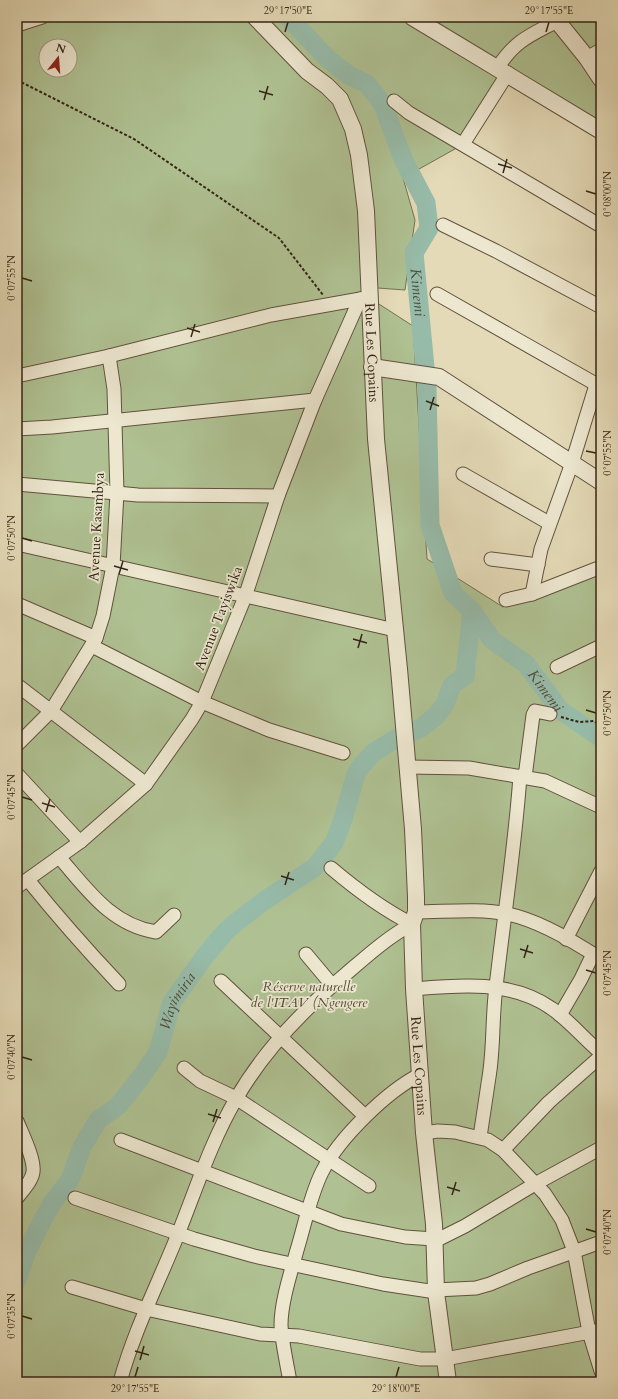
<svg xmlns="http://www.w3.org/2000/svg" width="618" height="1399" font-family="Cardo,serif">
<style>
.green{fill:#afc192;stroke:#727254;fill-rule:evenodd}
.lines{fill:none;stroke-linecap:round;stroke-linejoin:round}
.river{stroke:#97bba9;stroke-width:19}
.minor-casing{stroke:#61523e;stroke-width:15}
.tertiary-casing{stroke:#61523e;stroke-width:18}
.path{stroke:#352415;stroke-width:2;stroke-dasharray:3 2;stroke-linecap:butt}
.minor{stroke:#ede7d0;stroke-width:13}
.tertiary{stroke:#ede7d0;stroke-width:16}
.ticks{fill:none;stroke:#352415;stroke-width:1.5}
.labels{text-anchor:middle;stroke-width:3.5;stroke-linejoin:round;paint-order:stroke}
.street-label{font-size:14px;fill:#352415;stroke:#ede7d0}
.park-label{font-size:14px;font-style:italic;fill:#544b34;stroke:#ede7d0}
.water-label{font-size:15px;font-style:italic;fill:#4e4a3a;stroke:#ede7d0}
.neatline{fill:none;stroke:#352415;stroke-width:1.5}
.ticks-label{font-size:10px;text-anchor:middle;fill:#352415}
</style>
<rect width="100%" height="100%" fill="#e4dab7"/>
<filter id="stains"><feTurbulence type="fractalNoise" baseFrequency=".005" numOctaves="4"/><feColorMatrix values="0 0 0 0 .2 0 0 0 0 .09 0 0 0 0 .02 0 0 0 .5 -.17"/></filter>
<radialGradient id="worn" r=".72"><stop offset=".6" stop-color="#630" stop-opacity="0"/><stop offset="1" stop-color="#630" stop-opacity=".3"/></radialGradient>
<!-- green -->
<path class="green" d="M17 17H601V124L509 67 462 145 403 178 415 220 405 290 364 287 365 295 413 326 427 559 503 607 601 574V1382H17ZM46 46H70V70H46Z"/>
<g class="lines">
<!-- river -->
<g class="river">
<path id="s1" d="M288 17 329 60 349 75 367 84 382 103 404 161 426 203 429 228 414 253 427 388 430 525 453 593 472 611 492 640 526 664 560 710 601 738"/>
<path id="s2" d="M17 1280 25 1256 37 1231 52 1203 70 1180 82 1147 98 1120 118 1106 141 1077 158 1052 172 1002 205 956 227 930 239 920 264 901 315 867 334 843 343 819 356 774 362 765 374 752 397 738 421 728 436 716 445 704 452 685 465 676 472 611"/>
</g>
<defs>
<g id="minor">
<polyline points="17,25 42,17"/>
<polyline points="587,58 601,50"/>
<path d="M498 67C516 40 529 36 557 21"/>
<polyline points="394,101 409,113 601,226"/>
<polyline points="463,144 508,73"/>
<polyline points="443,225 496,251 601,307"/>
<polyline points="437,294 601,387"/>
<polyline points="17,376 109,356 271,315 366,298"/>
<polyline points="17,429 52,427 315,400"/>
<polyline points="463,474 549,523"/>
<polyline points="17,484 138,495 278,496"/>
<polyline points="17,544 395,630"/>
<polyline points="491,559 538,565"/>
<polyline points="532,594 541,549 572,463 596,385"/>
<polyline points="506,600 532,594 601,567"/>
<polyline points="17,604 96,638"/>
<polyline points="92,646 202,702 269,730 343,753"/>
<polyline points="557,667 601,646"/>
<polyline points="17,685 146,784"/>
<polyline points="17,745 51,711 96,638 103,616 113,566 117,493 114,389 109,356"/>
<polyline points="408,767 469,768 545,781 601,807"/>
<polyline points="17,774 80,842"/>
<polyline points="525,777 533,715 535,711 550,714"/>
<path d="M59 857C87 889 111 925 156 932L174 915"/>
<path d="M331 868C357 890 382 909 412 924"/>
<path d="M28 880C57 916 87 950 119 984"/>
<polyline points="17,887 80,842 146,784 192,719 202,702 245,597 278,496 315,400 360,299"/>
<path d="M416 912C445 912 478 908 508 914 538 920 575 942 601 959"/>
<polyline points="566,939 601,871"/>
<polyline points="306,954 332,985"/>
<polyline points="221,981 365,1116"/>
<path d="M414 989C459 985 511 980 551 1008 569 1020 584 1039 601 1053"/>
<polyline points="560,1015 581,979 593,954"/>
<polyline points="184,1068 200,1081 236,1098 369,1186"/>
<path d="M17 1121C22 1134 35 1159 33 1172 32 1181 22 1191 17 1198"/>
<polyline points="424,1133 438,1131 455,1132 488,1140 503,1150 545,1194 562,1220 574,1251 589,1332 601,1371"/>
<path d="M480 1137C483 1117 486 1097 489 1077 494 1047 492 1016 496 987 504 916 515 847 520 776"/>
<polyline points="121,1140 341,1224 405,1237 434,1239 441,1238 465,1226 535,1184 601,1148"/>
<polyline points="503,1150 549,1102 601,1056"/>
<polyline points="75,1198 194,1239 254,1256 383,1284 436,1292"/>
<polyline points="72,1287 146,1309 260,1334 299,1336 420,1359 445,1359 601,1330"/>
<polyline points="436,1290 476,1288 490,1284 528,1268 601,1242"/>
<path d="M120 1382C133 1334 155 1290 174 1244 194 1196 209 1145 236 1099 264 1050 304 1009 347 973 368 955 388 937 412 924"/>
<path d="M290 1382C287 1364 282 1343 281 1325 281 1302 291 1272 297 1250 305 1224 310 1196 322 1172 339 1138 387 1091 421 1074"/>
</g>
<g id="tertiary">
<path id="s3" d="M255 17 307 71 327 86 340 99 353 129 359 155 366 211 376 439 399 669 413 829 416 897V912L412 924 414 989 424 1133 434 1224 436 1292 448 1382"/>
<polyline points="412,17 601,131"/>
<polyline points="554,17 587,58 601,79"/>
<polyline points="372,367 439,377 601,482"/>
</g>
</defs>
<!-- minor casing -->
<use href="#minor" class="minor-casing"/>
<!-- tertiary casing -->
<use href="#tertiary" class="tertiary-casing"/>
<!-- path -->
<g class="path">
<polyline points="17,80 134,139 279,238 323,295"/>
<polyline points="561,717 579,722 594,721 601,726"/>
</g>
<!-- minor -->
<use href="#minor" class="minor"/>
<!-- tertiary -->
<use href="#tertiary" class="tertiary"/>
</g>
<!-- ticks -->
<path class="ticks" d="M285 32 288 22M546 32 549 22M259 91 273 95M264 100 268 86M498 164 512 168M503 173 507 159M586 191 596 194M22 278 32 281M187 328 200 332M191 337 195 324M426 401 439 406M430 410 434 397M586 451 596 453M22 538 32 541M114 566 128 570M119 574 123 561M353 639 367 643M358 648 362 634M586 710 596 713M22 797 32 800M42 803 55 807M46 812 50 799M281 876 294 880M285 885 289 872M520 949 533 953M524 958 528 945M586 970 596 973M22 1057 32 1060M208 1114 221 1118M213 1122 217 1109M447 1187 460 1191M452 1195 456 1182M586 1229 596 1232M22 1316 32 1319M135 1351 149 1355M140 1360 144 1346M135 1377 138 1367M396 1377 399 1367"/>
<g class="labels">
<!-- street labels -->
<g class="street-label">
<text dy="5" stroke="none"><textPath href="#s3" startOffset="376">Rue Les Copains</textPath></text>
<text transform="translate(96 527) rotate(-87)" y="5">Avenue Kasambya</text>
<text transform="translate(218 618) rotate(-69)" y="5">Avenue Tayiswika</text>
<text dy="5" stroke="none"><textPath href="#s3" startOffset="1092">Rue Les Copains</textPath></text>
</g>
<!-- park labels -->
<g class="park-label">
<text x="309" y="991">Réserve naturelle<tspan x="309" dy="16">de l'ITAV (Ngengere</tspan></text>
</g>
<!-- water labels -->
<g class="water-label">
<text dy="5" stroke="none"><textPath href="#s1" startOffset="332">Kimemi</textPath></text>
<text dy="5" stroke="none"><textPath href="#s1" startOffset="773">Kimemi</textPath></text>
<text dy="5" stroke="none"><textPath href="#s2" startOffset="327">Wayimiria</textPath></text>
</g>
</g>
<!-- margin -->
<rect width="618" height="1399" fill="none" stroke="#e4dab7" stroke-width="44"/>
<!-- north arrow -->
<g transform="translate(58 58) rotate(17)"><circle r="19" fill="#ede7d0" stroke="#a39985"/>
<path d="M0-3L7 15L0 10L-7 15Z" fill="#8f2418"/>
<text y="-6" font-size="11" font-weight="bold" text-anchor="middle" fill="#352415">N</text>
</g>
<rect x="22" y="22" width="574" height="1355" class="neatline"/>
<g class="ticks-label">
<text x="288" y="14">29°17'50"E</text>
<text x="549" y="14">29°17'55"E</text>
<text transform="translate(607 194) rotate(-90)" y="4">0°08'00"N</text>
<text transform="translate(11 278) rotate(-90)" y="4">0°07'55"N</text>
<text transform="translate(607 453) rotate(-90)" y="4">0°07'55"N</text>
<text transform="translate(11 538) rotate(-90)" y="4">0°07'50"N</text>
<text transform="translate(607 713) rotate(-90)" y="4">0°07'50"N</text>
<text transform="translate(11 797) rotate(-90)" y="4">0°07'45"N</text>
<text transform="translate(607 973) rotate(-90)" y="4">0°07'45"N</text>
<text transform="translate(11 1057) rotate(-90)" y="4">0°07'40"N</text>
<text transform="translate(607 1232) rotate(-90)" y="4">0°07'40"N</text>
<text transform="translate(11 1316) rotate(-90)" y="4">0°07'35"N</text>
<text x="135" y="1392">29°17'55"E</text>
<text x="396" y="1392">29°18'00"E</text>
</g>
<rect width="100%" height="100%" filter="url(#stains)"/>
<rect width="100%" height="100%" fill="url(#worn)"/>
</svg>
